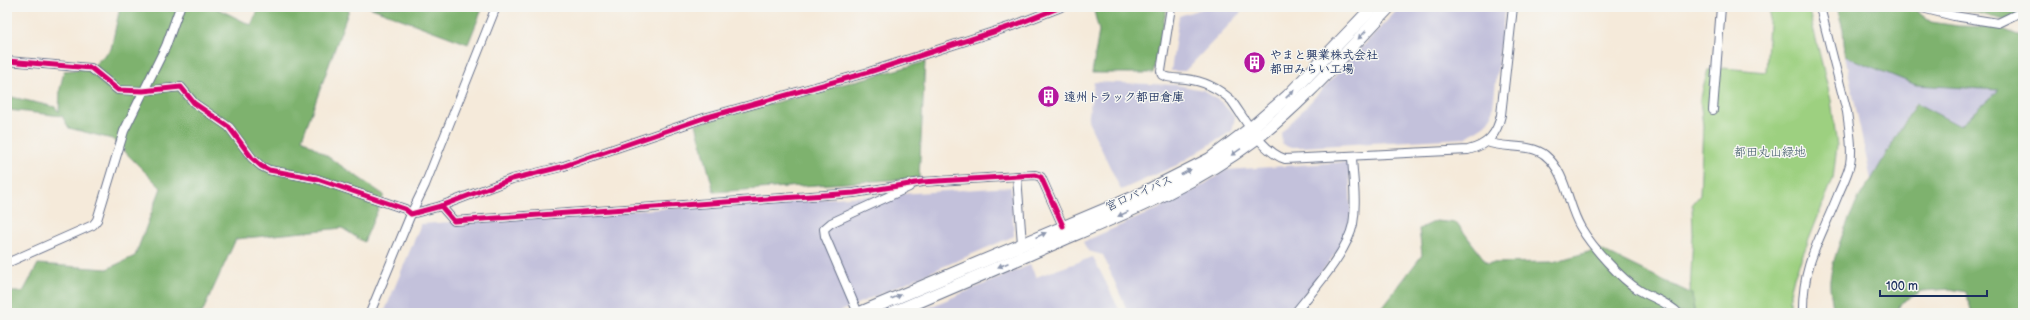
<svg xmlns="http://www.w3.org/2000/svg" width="2030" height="320" font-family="'Balsamiq Sans','Klee One',sans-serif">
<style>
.industrial{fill:#c3c1db}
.green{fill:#9dd080;stroke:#5c806f}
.forest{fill:#7eb26e;stroke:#4c7066}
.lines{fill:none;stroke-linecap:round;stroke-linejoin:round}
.minor-casing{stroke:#677089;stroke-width:10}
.highway-casing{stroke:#677089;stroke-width:14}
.minor{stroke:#fff;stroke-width:8}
.highway{stroke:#fff;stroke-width:12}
.cycleway-casing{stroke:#f6f6f2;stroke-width:8}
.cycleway{stroke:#d6006c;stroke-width:5}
.oneway{fill:#8d97ae}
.labels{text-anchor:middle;stroke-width:3;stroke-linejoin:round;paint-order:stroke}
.poi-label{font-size:12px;font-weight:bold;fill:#1b2f5e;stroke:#f6f6f2;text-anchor:start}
.park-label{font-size:12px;fill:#3c5766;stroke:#f6f6f2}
.street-label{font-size:12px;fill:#1b2f5e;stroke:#f6f6f2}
</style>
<rect width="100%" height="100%" fill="#f6f6f2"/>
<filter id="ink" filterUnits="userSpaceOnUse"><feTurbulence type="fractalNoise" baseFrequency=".025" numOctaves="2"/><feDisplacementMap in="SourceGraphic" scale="8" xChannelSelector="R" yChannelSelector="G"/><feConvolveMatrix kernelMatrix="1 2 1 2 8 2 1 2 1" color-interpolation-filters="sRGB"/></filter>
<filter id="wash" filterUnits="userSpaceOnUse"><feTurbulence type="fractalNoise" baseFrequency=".012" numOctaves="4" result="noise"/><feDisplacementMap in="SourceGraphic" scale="16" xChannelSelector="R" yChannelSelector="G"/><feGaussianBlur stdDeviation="0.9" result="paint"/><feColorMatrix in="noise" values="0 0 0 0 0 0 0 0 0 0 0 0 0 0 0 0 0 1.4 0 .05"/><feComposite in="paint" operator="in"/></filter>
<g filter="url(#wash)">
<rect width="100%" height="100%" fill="#f5eada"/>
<!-- industrial -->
<g class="industrial">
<polygon points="1208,7 1246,7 1185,71 1171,71 1179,16"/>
<polygon points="1400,7 1505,7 1492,115 1485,125 1465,138 1299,147 1288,147 1282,143 1281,133"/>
<polygon points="1845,56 1916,85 2000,90 1960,126 1915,103 1871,180"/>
<polygon points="1094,82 1177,85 1203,90 1222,103 1235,117 1232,131 1177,165 1121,190 1088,121"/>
<polygon points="1346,162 1349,164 1351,212 1348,231 1341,246 1290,313 1128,313 1103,255 1088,251 1083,242 1160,208 1197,189 1226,170"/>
<polygon points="1011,187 1014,236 836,313 384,313 421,224"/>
<polygon points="1093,257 1121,313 915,313 1030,265 1036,277"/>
</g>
<!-- green -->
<polygon class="green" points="1770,7 1808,7 1831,100 1837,146 1833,179 1794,277 1790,293 1790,313 1695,313 1690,292 1693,234 1692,205 1700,195 1703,126 1700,100 1708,70 1724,68 1766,72"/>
<!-- forest -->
<g class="forest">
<polygon points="120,7 214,7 251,25 260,7 350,7 302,139 384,195 364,242 342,228 236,239 202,313 7,313 7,292 23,292 38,264 107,269 135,256 161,188 112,139 69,128 62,116 8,110 7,114 7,96 55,107 59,112 60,89 64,71 91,68 111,49"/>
<polygon points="369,7 483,7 468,44"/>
<polygon points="1093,7 1167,7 1153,73 1092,73 1099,31"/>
<path d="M1837 7H1911L1931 22 1958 26 1997 27 2023 37V313H1972L1966 292 1950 289 1922 291 1901 303 1896 313H1833C1833 302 1829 290 1830 279 1833 255 1855 197 1871 180L1916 103 1960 126 1999 90 1916 85 1845 56 1843 29Z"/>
<polygon points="1955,7 2023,7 2023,21 2004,20"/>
<polygon points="925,62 919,178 714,192 696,124"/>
<polygon points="1436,221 1457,223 1487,263 1553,262 1599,249 1692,294 1694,313 1378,313 1422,255 1419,229"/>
</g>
</g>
<g filter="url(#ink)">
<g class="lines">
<defs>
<g id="minor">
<path d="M1171 7 1161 71 1162 75C1169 79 1178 78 1186 79 1204 81 1218 88 1231 100 1245 119 1261 151 1285 159L1468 150C1488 145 1497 134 1501 115L1513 7"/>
<polyline points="1918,7 1954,16 1998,23 2023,11"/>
<polyline points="7,61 91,68 118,90 143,91 181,87 194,103 229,127 252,158 261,166 269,170 317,179 405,209 411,214 441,206 512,179 561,167 704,118 869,72 1015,25 1061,7"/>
<polyline points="1713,110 1721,7"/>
<path d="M1487 142C1504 149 1530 143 1545 155 1567 173 1567 205 1581 228 1593 248 1620 278 1639 290 1652 298 1668 302 1678 313"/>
<polyline points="1017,176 1022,244"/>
<polyline points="441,206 454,221 854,193 922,182 1035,175 1041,177 1063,226"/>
<polyline points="7,263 93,225 97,220 124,131 166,46 180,7"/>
<polyline points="370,313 411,214 425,185 496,7"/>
<polyline points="858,313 825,236 824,229 831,223 909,187"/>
<path d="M1295 313C1314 289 1347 253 1353 224 1357 202 1353 178 1352 157"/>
<path d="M1803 313C1802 264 1821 238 1838 195 1842 185 1848 174 1850 164 1853 147 1849 128 1847 112L1820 7"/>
</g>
<g id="highway">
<polyline points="860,313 1135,197 1210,159 1251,128 1288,96 1373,7"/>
<path d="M892 313C950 288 1007 264 1064 239 1130 211 1196 184 1254 140 1304 102 1346 52 1389 7"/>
</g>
</defs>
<!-- minor casing -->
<use href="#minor" class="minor-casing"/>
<!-- highway casing -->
<use href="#highway" class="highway-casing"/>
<!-- minor -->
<use href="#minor" class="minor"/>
<!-- highway -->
<use href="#highway" class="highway"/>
<defs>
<g id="cycleway">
<polyline points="7,61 91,68 118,90 143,91 181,87 194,103 229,127 252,158 261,166 269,170 317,179 405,209 411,214 441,206 512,179 561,167 704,118 869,72 1015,25 1061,7"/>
<polyline points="441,206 454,221 854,193 922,182 1035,175 1041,177 1063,226"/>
</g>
</defs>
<!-- cycleway casing -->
<use href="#cycleway" class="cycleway-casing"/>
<!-- cycleway -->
<use href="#cycleway" class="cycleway"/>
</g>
<!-- one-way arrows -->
<defs><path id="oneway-solid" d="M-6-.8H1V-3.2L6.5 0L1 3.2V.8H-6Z"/></defs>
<g class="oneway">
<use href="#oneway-solid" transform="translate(1362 35) rotate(134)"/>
<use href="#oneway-solid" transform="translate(1290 94) rotate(-44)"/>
<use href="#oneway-solid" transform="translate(1236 152) rotate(146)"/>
<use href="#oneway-solid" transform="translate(1186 172) rotate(-27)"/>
<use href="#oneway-solid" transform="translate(1123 214) rotate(156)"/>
<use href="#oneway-solid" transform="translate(1041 235) rotate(-24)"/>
<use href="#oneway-solid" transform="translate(1003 265) rotate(157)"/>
<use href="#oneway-solid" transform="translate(896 297) rotate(-23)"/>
</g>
</g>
<!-- icons -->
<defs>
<symbol id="building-disc" viewBox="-11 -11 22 22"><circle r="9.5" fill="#b5179e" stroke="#f6f6f2"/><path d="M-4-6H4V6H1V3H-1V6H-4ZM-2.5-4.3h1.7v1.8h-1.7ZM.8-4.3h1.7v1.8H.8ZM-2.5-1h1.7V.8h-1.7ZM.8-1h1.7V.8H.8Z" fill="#fff"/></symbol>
</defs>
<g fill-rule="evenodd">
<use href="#building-disc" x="1242" y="50" width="25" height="25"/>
<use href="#building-disc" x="1036" y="84" width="25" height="25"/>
</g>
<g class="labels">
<!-- poi labels -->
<g class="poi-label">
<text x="1270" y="59">やまと興業株式会社<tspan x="1270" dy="14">都田みらい工場</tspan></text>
<text x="1064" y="101">遠州トラック都田倉庫</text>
</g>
<!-- park labels -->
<g class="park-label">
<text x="1770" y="156">都田丸山緑地</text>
</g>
<!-- street labels -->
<g class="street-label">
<text transform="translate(1139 193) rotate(-24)" y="4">宮口バイパス</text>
</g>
</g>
<!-- margin -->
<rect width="2030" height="320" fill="none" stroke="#f6f6f2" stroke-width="24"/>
<!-- scale -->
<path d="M1880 290v6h107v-6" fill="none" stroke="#1b2f5e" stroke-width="2"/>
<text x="1886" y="290" font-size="12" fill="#1b2f5e" stroke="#f6f6f2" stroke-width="3" paint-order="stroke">100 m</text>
</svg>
